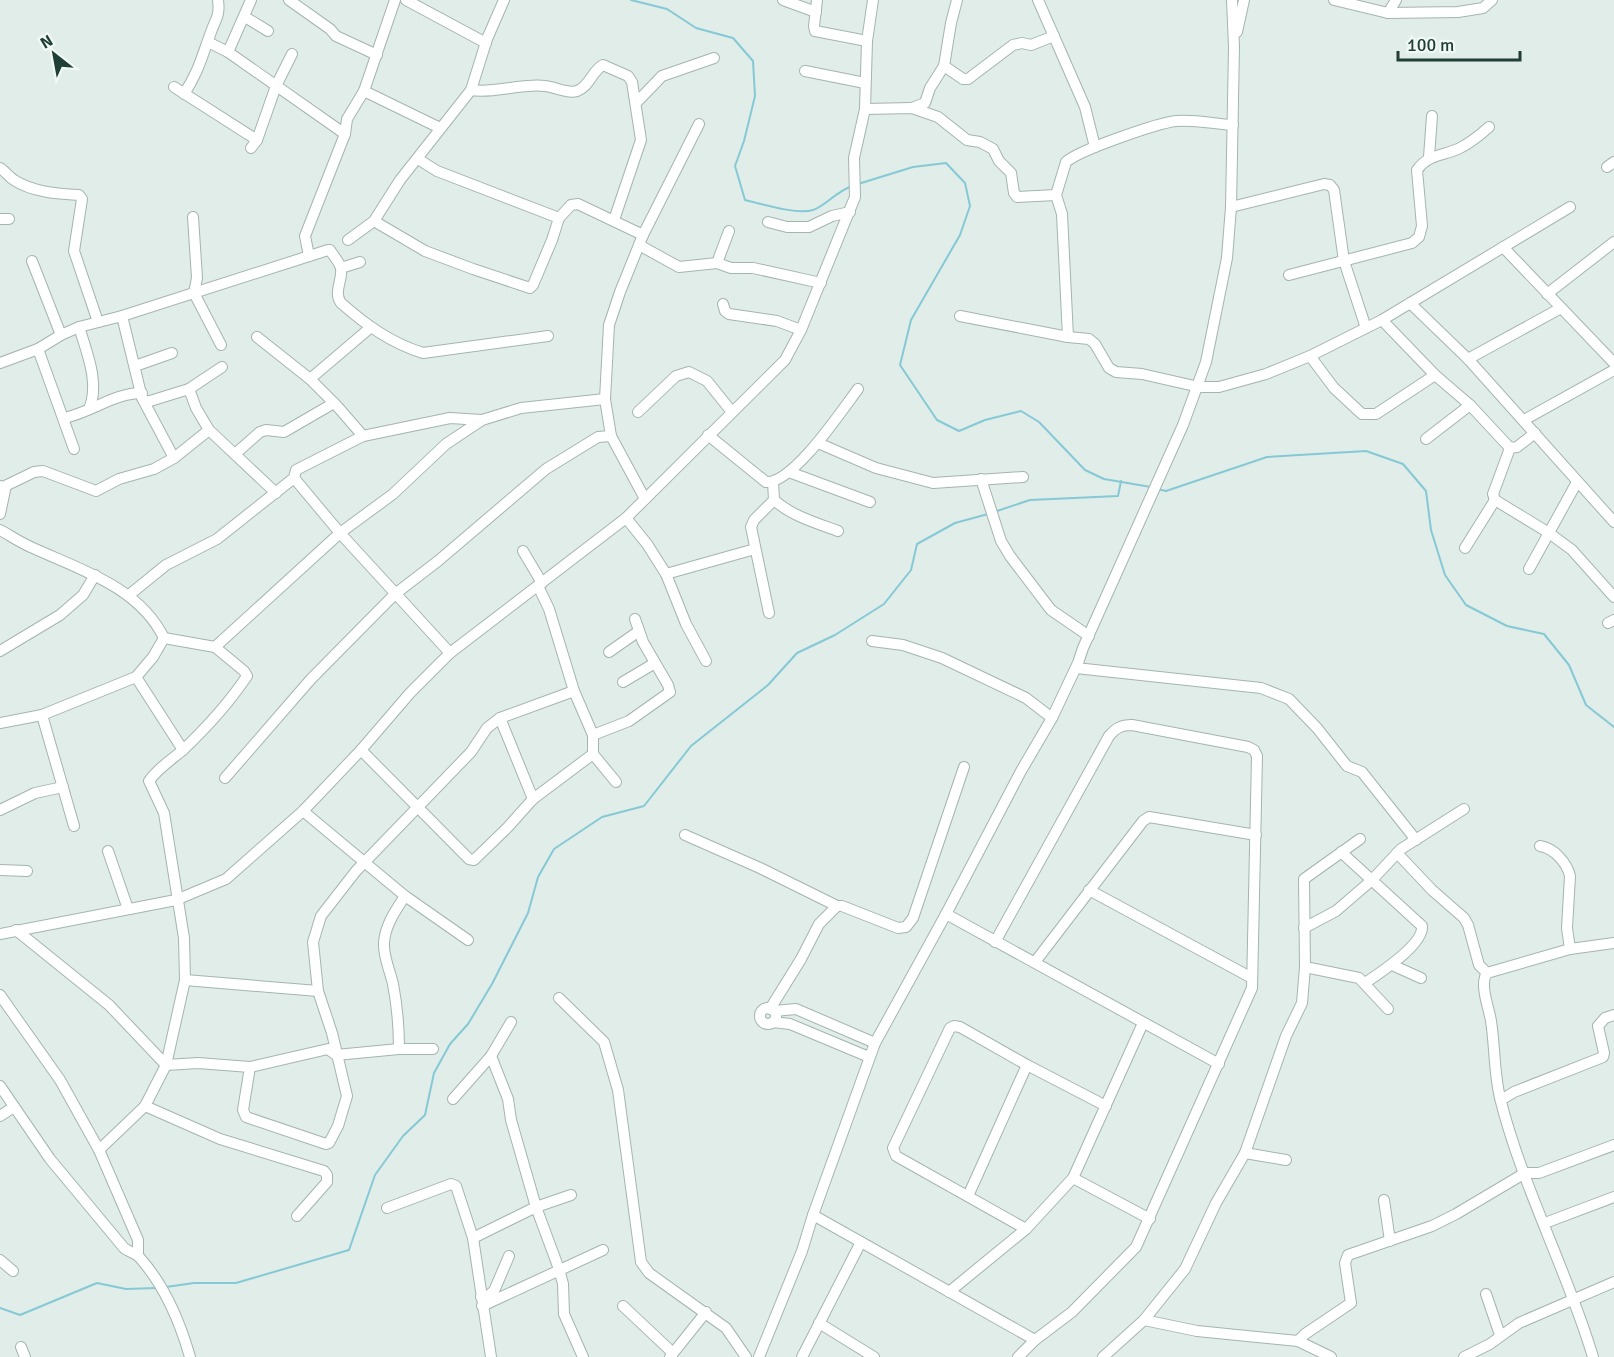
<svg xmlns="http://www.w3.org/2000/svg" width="1614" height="1357" font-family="Signika,sans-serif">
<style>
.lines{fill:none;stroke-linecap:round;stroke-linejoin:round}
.stream{stroke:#85c9d6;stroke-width:2}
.minor-casing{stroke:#a3b5af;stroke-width:12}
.minor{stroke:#fff;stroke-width:10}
</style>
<rect width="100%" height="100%" fill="#e1ede8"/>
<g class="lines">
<!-- stream -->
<g class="stream">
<path d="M631 0 667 9 696 28 733 38 753 61 755 96 744 141 735 166 745 200C762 204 797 215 813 210 825 206 836 192 850 187"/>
<polyline points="858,184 913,167 946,163 965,183 970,206 960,235 911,320 900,365 937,420 959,431 985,420 1021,411 1039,422 1085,470 1104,479 1151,487"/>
<polyline points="1157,489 1166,491 1267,457 1366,451 1403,464 1426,491 1431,530 1445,575 1466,605 1507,626 1544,634 1569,665 1586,705 1614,727"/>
<polyline points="997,511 1030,500 1118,496 1121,481"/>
<polyline points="166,1287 194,1283 236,1283 349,1250 375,1175 403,1136 425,1115 434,1073 450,1044 468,1024 492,984 528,913 538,877 554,849 602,817 644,806 691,746 768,685 797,653 835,635 884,604 911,570 917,544 955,523 988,514"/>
<polyline points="0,1308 20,1315 97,1283 126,1289 157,1288"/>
</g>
<defs>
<g id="minor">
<polyline points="289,0 330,29 336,36 377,55"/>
<polyline points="406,0 486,43"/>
<polyline points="783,0 816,12"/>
<polyline points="817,0 814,26 815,31 867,41"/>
<polyline points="1038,0 1085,107 1095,147"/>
<polyline points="1334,0 1388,13 1458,12 1483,8 1492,0"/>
<polyline points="1388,13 1396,0"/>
<polyline points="245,17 268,31"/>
<polyline points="1237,32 1244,0"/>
<polyline points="208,42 228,52 345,134"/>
<polyline points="228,52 251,0"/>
<polyline points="944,66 963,79 968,79 1013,45 1022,43 1031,45 1054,36"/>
<polyline points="805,71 865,83"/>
<polyline points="174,87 257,140"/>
<path d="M471 90C492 94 522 83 545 86 555 87 568 94 577 91 589 87 592 71 603 65L628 76 632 82 641 140 614 220"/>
<polyline points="364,91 440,128"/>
<path d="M184 94C199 71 202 56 211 32 216 18 220 16 218 0"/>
<polyline points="636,103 662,76 714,58"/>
<polyline points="912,108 925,103 930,88 944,66 951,23 957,0"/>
<polyline points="865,109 912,108 938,117 967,140 980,142 993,149 999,161 1011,173 1014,193 1017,197 1056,195"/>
<polyline points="251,148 257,140 276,86 292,54"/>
<polyline points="1429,157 1432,116"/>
<polyline points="418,159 437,171 559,218"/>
<polyline points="1607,167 1614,162"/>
<path d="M0 168C5 171 9 177 14 180 32 192 58 194 79 195L82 199 74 251 98 322"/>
<polyline points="1231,207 1324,184 1330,185 1334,190 1344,261 1366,328"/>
<polyline points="193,217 197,278 194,293 221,345"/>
<polyline points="0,219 9,219"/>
<polyline points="374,221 425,251 473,269 530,288 533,285 552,240 559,218 571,205 578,204 643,235"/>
<polyline points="768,222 787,227 809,227 832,216 850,212"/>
<polyline points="348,240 374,221 400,180 471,90 487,39 504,0"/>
<polyline points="639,245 679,267 717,263 731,268 753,268 821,283"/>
<polyline points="1503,247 1614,363"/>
<polyline points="309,256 305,236 345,134 347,119 364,91 395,0"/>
<polyline points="32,261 61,335"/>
<polyline points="717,263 729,231"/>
<polyline points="341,268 360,262"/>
<path d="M1289 275 1412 243 1419 237 1422 226 1417 170C1428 154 1444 156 1460 148 1470 143 1480 135 1489 127"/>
<polyline points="1547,294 1614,242"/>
<polyline points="1410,303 1468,359 1614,522"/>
<polyline points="723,304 725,311 729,314 777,321 801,330"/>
<polyline points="122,316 142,398 174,458"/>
<polyline points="960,316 1068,337 1089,339 1095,344 1109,368 1116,372 1142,374 1199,387 1219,387 1266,374 1310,356 1382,320 1570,207"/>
<polyline points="1382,320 1435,375"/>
<path d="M79 327C87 353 100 384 89 409"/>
<polyline points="257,337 310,379 337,406 363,436"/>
<path d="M1068 337 1062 214 1056 195 1066 162C1079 150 1158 123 1176 121 1195 119 1214 124 1233 125"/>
<polyline points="38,349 74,449"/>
<polyline points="1310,356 1334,388 1362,414 1376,414 1435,375 1470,405 1510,448 1517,447 1535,433"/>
<polyline points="1468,359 1561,308"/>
<path d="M0 363 38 349 61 335 79 327 122 316 328 250H330C333 255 339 262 341 268 343 280 333 292 341 303 366 325 391 343 423 353L548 336"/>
<polyline points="135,366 172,353"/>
<polyline points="310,379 370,328"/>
<polyline points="189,389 196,408 209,430 276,493"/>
<polyline points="144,401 150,401 189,389 222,367"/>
<polyline points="638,412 676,376 689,372 707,381 732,412"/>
<path d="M64 418C92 412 114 393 142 393"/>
<polyline points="1524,420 1614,370"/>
<path d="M708 435 766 482C793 484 842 410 858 389"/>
<polyline points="1426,439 1470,405"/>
<polyline points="818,443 876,468 933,483 1023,477"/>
<polyline points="1510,448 1493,494 1495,500 1549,533 1572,550 1614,597"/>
<polyline points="235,454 260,432 266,430 284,432 334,403"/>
<polyline points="789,472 870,502"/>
<polyline points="294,478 340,533 450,653"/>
<polyline points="981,479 1001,541 1010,556 1051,610 1089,636"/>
<path d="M773 482 774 500C792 516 816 523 838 531"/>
<polyline points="0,486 3,487 34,472 43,471 96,491 119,479 154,469 174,458 209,430"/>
<polyline points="645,499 611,436 605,399 609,325 620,292 643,235 699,124"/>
<polyline points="0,514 5,490 3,487"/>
<polyline points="626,518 647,544 666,574 686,624 706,661"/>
<path d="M0 530C11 536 21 543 33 548 81 570 139 587 164 638"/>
<polyline points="1465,548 1495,500"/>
<polyline points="523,551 542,583"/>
<polyline points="1529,569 1577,482"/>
<polyline points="666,574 755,549"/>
<polyline points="538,586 549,609 574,691 593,735 593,754 616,782"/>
<polyline points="129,595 166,565 217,539 294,478 296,470 363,436 450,418 482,420"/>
<polyline points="769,613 751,527 754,520 774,500"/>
<polyline points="1608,623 1614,620"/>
<polyline points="872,641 903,645 942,658 1026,698 1052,718"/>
<polyline points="215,647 340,533 393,494 446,444 482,420 521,408 605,399"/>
<polyline points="0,651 60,615 83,595 95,575"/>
<polyline points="609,652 639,631"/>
<polyline points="1076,668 1261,688 1289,699 1317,728 1347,766 1362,772 1416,840"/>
<polyline points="136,677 183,750"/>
<polyline points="623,682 655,663"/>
<polyline points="42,715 74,826"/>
<polyline points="500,718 533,799"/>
<polyline points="0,723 42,715 136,677 153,657 164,638"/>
<polyline points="593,735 629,721 670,692 668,685 643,642 635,619"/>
<polyline points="361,750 469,859 474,860 508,827 533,799 593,754"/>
<polyline points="225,778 311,679 395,594 438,561 546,469 598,437 611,436"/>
<polyline points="0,810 35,793 63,787"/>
<polyline points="303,811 405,896 468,940"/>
<polyline points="685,835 760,868 837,906 842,906 898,928 906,927 913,918 964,767"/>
<path d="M1540 846C1554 848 1567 863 1570 876L1567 928 1570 949"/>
<polyline points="108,851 128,909"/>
<path d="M1341 852 1422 926C1424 944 1380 973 1365 983"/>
<polyline points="1397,853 1432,890 1464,918 1468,925 1479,965 1487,973"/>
<polyline points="0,870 27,871"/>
<polyline points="1089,890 1252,978"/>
<polyline points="946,914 1219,1064"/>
<polyline points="1304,928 1336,911 1372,880 1401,849 1464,809"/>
<polyline points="16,930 109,1005 166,1065 198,1063 250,1067 328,1049 336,1055 399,1049 433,1049"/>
<polyline points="0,934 176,900 226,879 303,811 361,750 410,693 450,653 626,518 785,360 801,330 855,197 854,158 865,109 867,41 873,0"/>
<path d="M995 942 1109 736C1116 728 1121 725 1132 725L1248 747 1254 750 1257 756 1252 988 1136 1247 1072 1312 1035 1340 1018 1357"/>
<polyline points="1035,962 1143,821 1149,817 1256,835"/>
<polyline points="1392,965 1421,978"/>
<polyline points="1305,967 1359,978 1388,1009"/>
<polyline points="185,980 318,991"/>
<polyline points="0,995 60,1080 99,1150 138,1240 138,1255"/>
<polyline points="559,998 604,1042 618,1090 641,1262 649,1273 726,1328 746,1357"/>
<circle cx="768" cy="1016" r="8"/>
<polyline points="770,1009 801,959 819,924 837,906"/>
<polyline points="774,1011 796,1009 875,1043"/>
<polyline points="773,1022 790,1024 869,1057"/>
<path d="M399 1049C399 1027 397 1005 393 984 390 971 383 956 384 943 385 925 396 910 405 896"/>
<polyline points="491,1056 508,1099 511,1120 536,1207 559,1269 563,1284 564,1314 583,1357"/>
<polyline points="250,1067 243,1110 246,1117 326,1144 329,1143 338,1126 347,1096 332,1033 318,991 313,942 321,916 356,871 471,752 487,728 500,718 574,691"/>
<path d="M0 1086 50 1159 124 1248C129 1252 136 1253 140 1258 164 1285 180 1322 190 1357"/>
<polyline points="453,1099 491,1056 511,1022"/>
<polyline points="1501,1100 1514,1092 1603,1057 1604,1053 1598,1026 1605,1018 1614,1015"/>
<polyline points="145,1106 220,1139 324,1171 327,1175 327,1182 297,1216"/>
<polyline points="0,1116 14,1107"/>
<path d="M99 1150 145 1106 166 1065 185 980 184 938 164 813 149 781C158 768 171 760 183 750 206 728 229 703 247 676L244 671 215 647 164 638"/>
<polyline points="1245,1153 1286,1160"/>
<polyline points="1073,1178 1150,1219"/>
<polyline points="968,1196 1027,1065"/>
<polyline points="1384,1200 1390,1241"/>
<polyline points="387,1208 451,1184 456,1186 473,1238 491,1357"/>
<polyline points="813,1215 1035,1340"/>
<polyline points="1545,1223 1614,1197"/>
<polyline points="1026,1229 896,1156 893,1148 950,1028 954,1026 960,1027 1027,1065 1106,1106"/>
<polyline points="473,1238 536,1207 571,1195"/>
<polyline points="0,1260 13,1271"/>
<polyline points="949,1292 1026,1229 1073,1178 1143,1023"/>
<polyline points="1486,1294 1500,1335"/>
<polyline points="481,1297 489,1295 494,1291 509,1256"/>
<polyline points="482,1306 603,1250"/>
<polyline points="623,1306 673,1353"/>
<polyline points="1144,1320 1197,1331 1298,1341 1331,1357"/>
<polyline points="819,1323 874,1357"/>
<polyline points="1298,1341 1305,1334 1351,1303 1345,1263 1348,1255 1432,1226 1456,1214 1525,1173 1539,1173 1614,1145"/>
<polyline points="21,1347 25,1357"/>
<polyline points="670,1357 706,1312"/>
<polyline points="759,1357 802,1251 813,1215 875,1043 946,914 1021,771 1052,718 1078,663 1083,648 1183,425 1206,362 1227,258 1231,207 1234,47 1232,0"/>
<polyline points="802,1357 861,1242"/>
<polyline points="1103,1357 1144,1320 1185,1269 1216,1203 1245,1153 1286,1036 1302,1003 1305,967 1304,879 1360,839"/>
<polyline points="1464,1357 1490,1344 1519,1323 1614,1282"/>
<path d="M1593 1357C1567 1270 1522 1186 1500 1098 1494 1073 1495 1047 1491 1021 1489 1008 1479 984 1487 973L1570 949 1614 943"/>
</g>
</defs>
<!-- minor casing -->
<use href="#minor" class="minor-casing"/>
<!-- minor -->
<use href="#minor" class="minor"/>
</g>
<!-- north arrow -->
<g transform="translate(54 54) rotate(329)" stroke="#f2f9f5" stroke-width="4.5" paint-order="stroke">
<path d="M0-4.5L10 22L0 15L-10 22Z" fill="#203f37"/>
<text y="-9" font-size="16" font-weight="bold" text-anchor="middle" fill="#203f37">N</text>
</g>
<!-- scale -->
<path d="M1398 51v9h122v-9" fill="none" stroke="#203f37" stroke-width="3"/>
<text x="1407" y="51" font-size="18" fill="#203f37" stroke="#f2f9f5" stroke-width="4.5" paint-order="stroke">100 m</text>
</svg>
